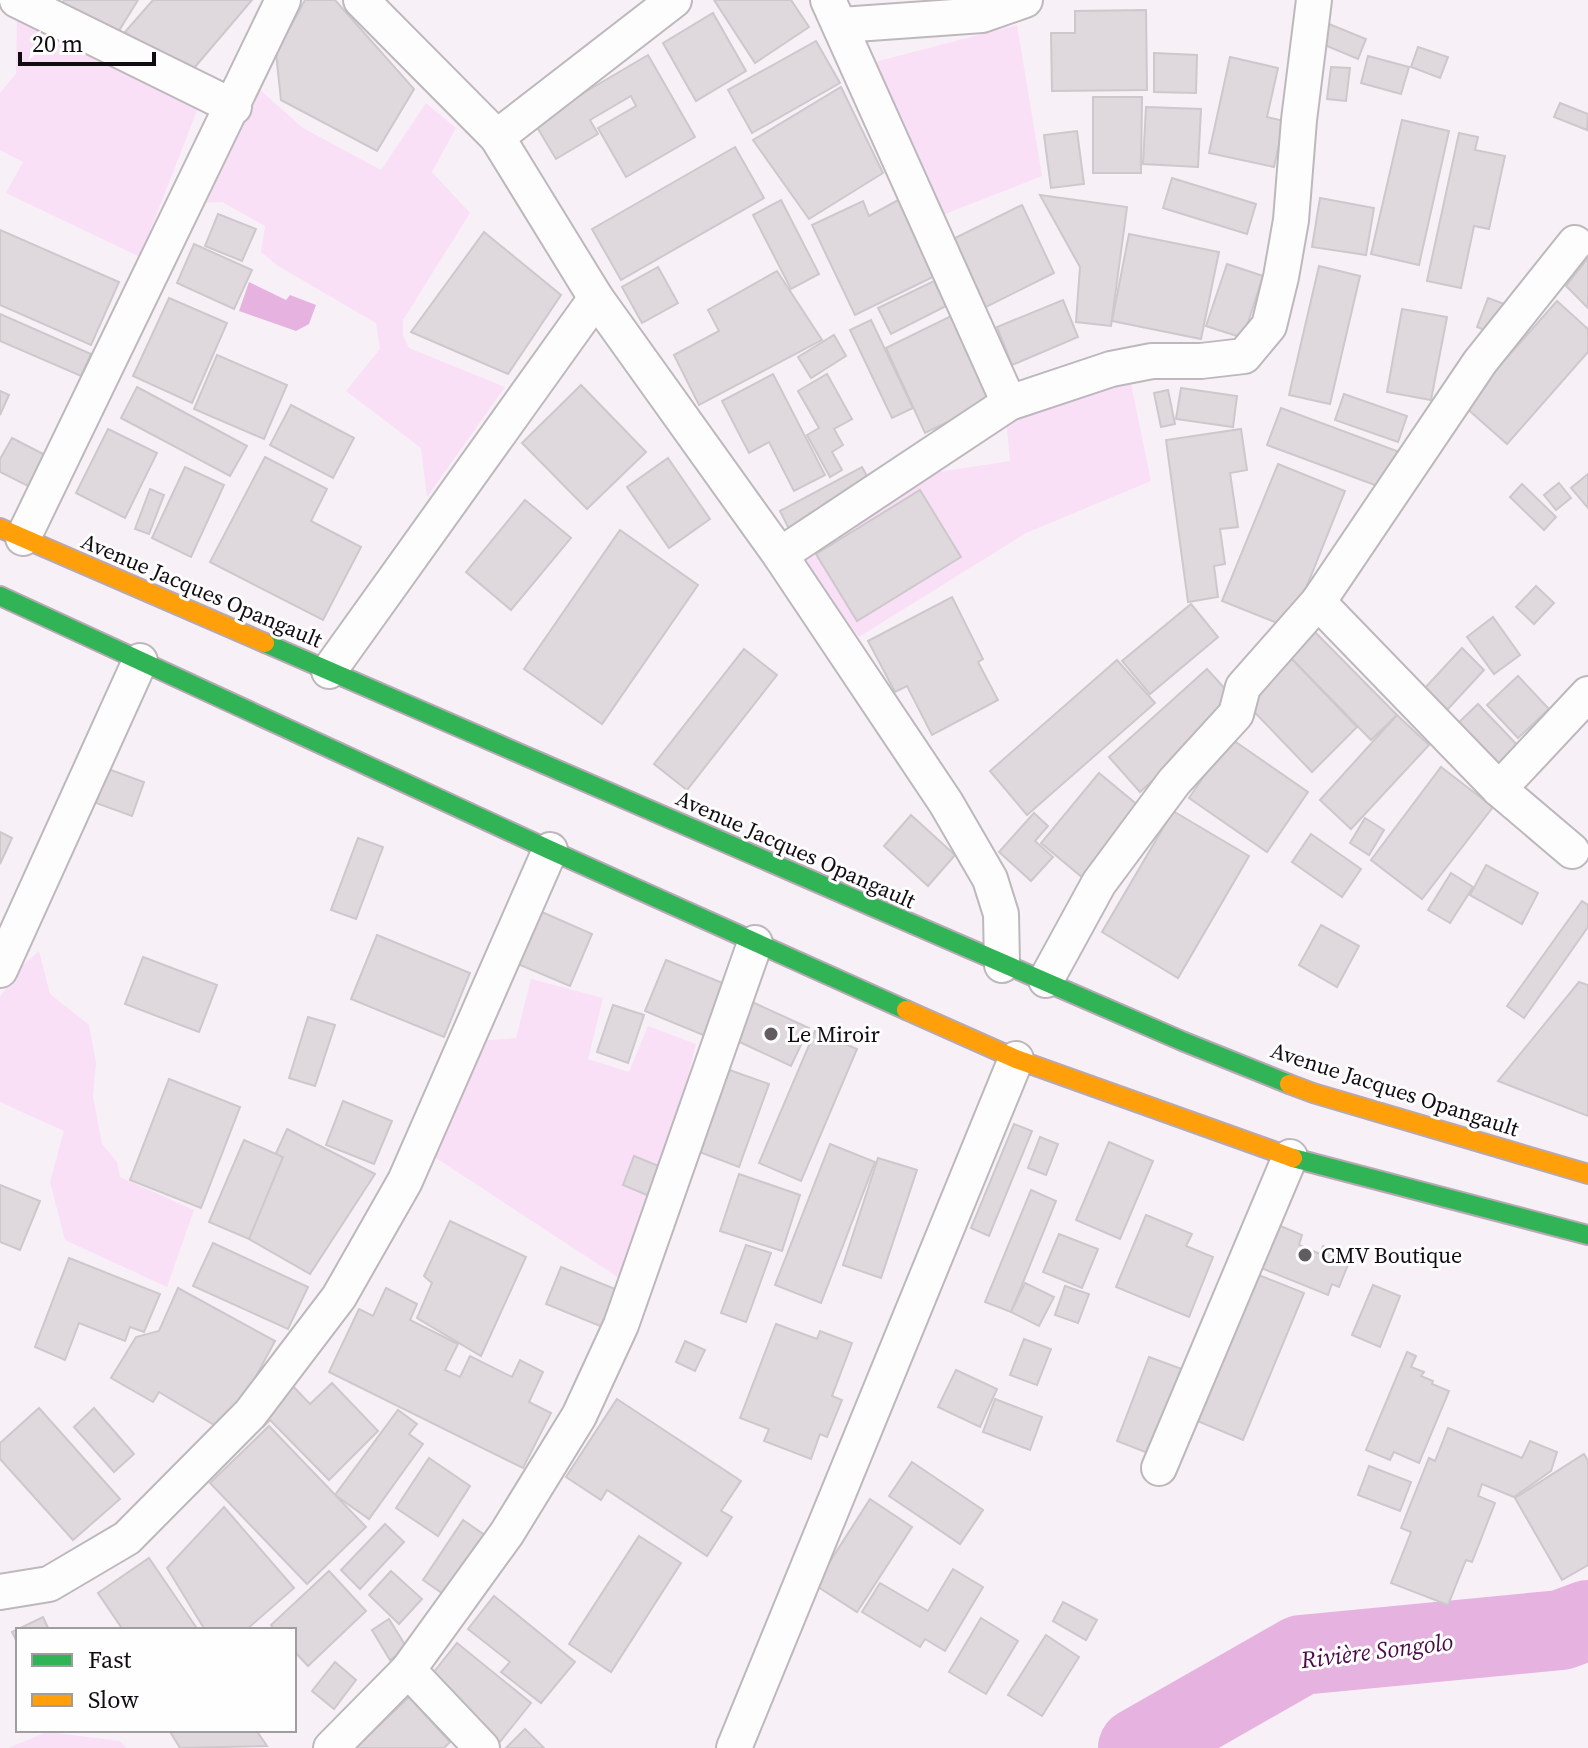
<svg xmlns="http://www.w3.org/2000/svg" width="1588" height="1748" font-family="'Source Serif 4',serif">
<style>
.green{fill:#f9e0f6}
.water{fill:#e6b2e0}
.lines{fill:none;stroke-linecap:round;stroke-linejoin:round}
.river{stroke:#e6b2e0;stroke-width:80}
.building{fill:#dfd9de;stroke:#cdc8cc;stroke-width:2}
.street-casing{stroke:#bdb8bc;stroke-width:38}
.fast-casing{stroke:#b6a9b5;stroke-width:22}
.slow-casing{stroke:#b6a9b5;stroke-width:22}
.street{stroke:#fefdfe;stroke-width:34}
.fast{stroke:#30b455;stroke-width:18}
.slow{stroke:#ff9f0a;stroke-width:18}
.poi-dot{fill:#615c60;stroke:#fefefe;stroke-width:3}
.labels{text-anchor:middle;stroke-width:6;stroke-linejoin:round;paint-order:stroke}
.street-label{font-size:22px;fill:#100c10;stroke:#fefefe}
.poi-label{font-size:22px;fill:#100c10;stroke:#fefefe;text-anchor:start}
.water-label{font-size:24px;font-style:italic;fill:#4b0a47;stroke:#fefefe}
</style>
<rect width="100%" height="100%" fill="#f7f0f6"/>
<!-- green -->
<g class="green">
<polygon points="17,17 198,108 140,257 6,193 23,162 0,150 0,93 16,74"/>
<polygon points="1017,25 1042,176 940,216 875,62"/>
<polygon points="258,88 303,128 381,170 426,103 456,128 432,172 470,213 403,320 403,335 409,348 505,387 427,497 421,448 346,391 380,349 376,323 278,266 261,252 265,226 222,202 196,203"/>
<polygon points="1130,379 1151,481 1026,533 859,637 800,556 932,473 1010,461 1006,418"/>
<polygon points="39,951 50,994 89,1025 96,1062 93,1097 102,1144 117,1162 120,1177 194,1210 167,1287 65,1240 50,1182 64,1131 0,1102 0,997 22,966"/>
<polygon points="531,979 603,998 588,1059 629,1072 648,1026 696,1044 658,1195 619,1278 413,1143 455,1043 516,1038"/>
<polygon points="47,1732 120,1741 126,1748 8,1748"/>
</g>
<!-- water -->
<polygon class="water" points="249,282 286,300 290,295 316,305 309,324 296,331 239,311"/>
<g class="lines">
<!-- river -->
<polyline class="river" points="1138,1748 1301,1655 1561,1630 1588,1620"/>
</g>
<!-- building -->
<g class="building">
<polygon points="64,0 138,0 115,37 62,4"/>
<polygon points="153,0 252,0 183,81 125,32"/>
<polygon points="305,0 335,0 414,89 377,151 281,100 276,53"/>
<polygon points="714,0 791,0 809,27 755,63"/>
<polygon points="1146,10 1147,90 1052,91 1051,33 1075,33 1075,11"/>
<polygon points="713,13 746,71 696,101 663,43"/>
<polygon points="1329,24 1366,39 1358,59 1322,44"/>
<polygon points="816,41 840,83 752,133 728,90"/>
<polygon points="1418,47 1448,57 1440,78 1411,67"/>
<polygon points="1154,53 1197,55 1196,93 1154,92"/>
<polygon points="648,55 695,137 626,177 598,128 636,106 631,96 590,120 598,134 556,159 534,122"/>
<polygon points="1368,56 1409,67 1401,94 1361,83"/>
<polygon points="1230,57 1278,68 1267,117 1284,121 1274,167 1209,153"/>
<polygon points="1331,67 1350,68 1346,101 1327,99"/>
<polygon points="841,87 883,173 809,219 753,140"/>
<polygon points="1093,97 1142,97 1141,173 1093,173"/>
<polygon points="1560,103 1588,114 1587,130 1554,117"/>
<polygon points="1146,107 1201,109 1198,167 1143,164"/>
<polygon points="1402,120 1449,131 1419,265 1371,254"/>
<polygon points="1077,131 1084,184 1051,188 1044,135"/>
<polygon points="1459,133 1478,137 1475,150 1505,156 1489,229 1474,226 1461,288 1427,281"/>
<polygon points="735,147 764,198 621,280 592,229"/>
<polygon points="1172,178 1256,204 1247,234 1163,208"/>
<polygon points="1040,195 1127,207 1111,326 1076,322 1080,267"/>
<polygon points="902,198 939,274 855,315 812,225 863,201 869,216"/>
<polygon points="1320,198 1374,208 1366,255 1312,247"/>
<polygon points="781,200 819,274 791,289 753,215"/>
<polygon points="1022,205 1054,273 976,312 943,244"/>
<polygon points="218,214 256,229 242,261 205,246"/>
<polygon points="0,230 119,282 91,345 0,305"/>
<polygon points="484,232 561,295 508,374 411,332"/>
<polygon points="1129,234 1219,252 1201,339 1112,321"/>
<polygon points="194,244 252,270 234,309 177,283"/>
<polygon points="1588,258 1588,308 1566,286"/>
<polygon points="1227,264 1263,276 1243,338 1206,326"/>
<polygon points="1319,266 1360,276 1330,404 1289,395"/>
<polygon points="658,267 678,303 642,323 622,287"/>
<polygon points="777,271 822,340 699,405 674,355 719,331 708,310"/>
<polygon points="934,281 946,306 891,334 878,308"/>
<polygon points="169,298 227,323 192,403 133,376"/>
<polygon points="1488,298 1507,305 1496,335 1477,327"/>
<polygon points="1063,300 1078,337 1012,365 997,327"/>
<polygon points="1557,301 1588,329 1588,352 1507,444 1464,406"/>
<polygon points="1402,309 1447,317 1431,400 1387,392"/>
<polygon points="0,314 91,354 81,376 0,341"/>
<polygon points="951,316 991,401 925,433 886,348"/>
<polygon points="871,320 913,408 892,418 850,330"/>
<polygon points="834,335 846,356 811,378 798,357"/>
<polygon points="217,355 287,385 264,439 194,409"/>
<polygon points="773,374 825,475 794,491 769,442 749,453 722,401"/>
<polygon points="827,374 852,419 834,429 843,445 832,452 842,470 830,477 807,435 819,428 798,391"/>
<polygon points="581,385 646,452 587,509 522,443"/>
<polygon points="137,387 247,446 230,476 121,418"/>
<polygon points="1181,388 1237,396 1233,427 1176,419"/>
<polygon points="1168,390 1175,424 1161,427 1154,393"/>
<polygon points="0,391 9,395 0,415"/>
<polygon points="1344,394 1407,416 1398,442 1335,420"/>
<polygon points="291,405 354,438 333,478 270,445"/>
<polygon points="1281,408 1405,454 1391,491 1267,445"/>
<polygon points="108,429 157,453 125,518 76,493"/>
<polygon points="1241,429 1247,470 1230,473 1238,527 1220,529 1225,564 1214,566 1218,597 1188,602 1166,440"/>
<polygon points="12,438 49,457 32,488 0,472 0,459"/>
<polygon points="265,457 327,489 311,521 361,547 323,620 210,562"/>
<polygon points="668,458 710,519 669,548 627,487"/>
<polygon points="1278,464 1345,491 1290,628 1222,601"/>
<polygon points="185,467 224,485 191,557 152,538"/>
<polygon points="862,467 873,487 790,531 780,511"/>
<polygon points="1588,474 1588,508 1571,488"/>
<polygon points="1559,483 1571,498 1556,510 1544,495"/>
<polygon points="1522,484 1556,517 1544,530 1510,497"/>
<polygon points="150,489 164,495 149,534 135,529"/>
<polygon points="920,490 961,557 857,621 816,554"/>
<polygon points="525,500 571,538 511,610 466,572"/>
<polygon points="620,530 698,585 602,724 524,669"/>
<polygon points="1536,586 1554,603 1534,624 1516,607"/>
<polygon points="952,597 983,659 978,662 998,700 932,735 907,686 895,692 868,641"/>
<polygon points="1191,604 1218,637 1150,694 1122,661"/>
<polygon points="1493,617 1520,655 1494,674 1467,637"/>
<polygon points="1312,629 1397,715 1371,740 1287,654"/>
<polygon points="1462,648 1484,670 1447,710 1424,689"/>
<polygon points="744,649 777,675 687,790 654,764"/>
<polygon points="1287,654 1357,727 1312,772 1241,698"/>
<polygon points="1117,660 1155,703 1027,815 990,771"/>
<polygon points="1207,669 1238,703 1140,792 1109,757"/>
<polygon points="1518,676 1549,709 1518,738 1487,705"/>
<polygon points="1478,704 1523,751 1500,773 1455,726"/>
<polygon points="1397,715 1429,745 1351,829 1320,800"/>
<polygon points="1230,738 1308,792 1267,852 1189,798"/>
<polygon points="1441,767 1493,807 1422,899 1371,860"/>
<polygon points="108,769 144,782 132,816 96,803"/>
<polygon points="1099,773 1140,807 1083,878 1041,843"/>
<polygon points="1173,811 1249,856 1178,978 1102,932"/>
<polygon points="1034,813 1048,826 1035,841 1053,857 1031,881 999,852"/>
<polygon points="911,815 955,855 928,886 884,846"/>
<polygon points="1365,818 1384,830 1369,855 1350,843"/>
<polygon points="0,832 12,838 0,864"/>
<polygon points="1311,834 1361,869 1342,897 1292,862"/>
<polygon points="358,838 383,847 356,919 331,910"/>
<polygon points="1486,865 1538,893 1522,924 1470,895"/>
<polygon points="1451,873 1473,887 1450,923 1428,910"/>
<polygon points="1582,901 1588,905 1588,927 1524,1018 1507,1006"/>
<polygon points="535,909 592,934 570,986 513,962"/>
<polygon points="1321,925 1359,946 1337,987 1299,965"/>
<polygon points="377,935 470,973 444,1037 351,999"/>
<polygon points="143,957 217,985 199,1032 125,1004"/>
<polygon points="666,960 730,986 708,1037 645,1011"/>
<polygon points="1579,982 1588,985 1588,1116 1498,1081"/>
<polygon points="750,1001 809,1028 791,1066 733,1039"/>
<polygon points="613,1005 644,1015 628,1063 597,1052"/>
<polygon points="308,1017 335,1025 315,1086 289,1078"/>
<polygon points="815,1031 857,1049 801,1181 759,1163"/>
<polygon points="724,1068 769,1084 739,1167 694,1150"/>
<polygon points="169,1079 240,1107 201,1208 130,1180"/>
<polygon points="343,1101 392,1121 374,1164 326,1145"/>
<polygon points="1014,1124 1032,1131 989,1236 971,1228"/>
<polygon points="287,1129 375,1174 310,1274 249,1239 266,1175"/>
<polygon points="1040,1137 1058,1144 1046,1175 1028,1168"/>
<polygon points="244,1140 283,1157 249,1239 209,1222"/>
<polygon points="1109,1142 1153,1161 1120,1239 1076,1220"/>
<polygon points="830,1144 875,1162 821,1303 775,1285"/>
<polygon points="634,1156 661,1167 649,1196 623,1185"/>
<polygon points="878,1158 917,1170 881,1278 843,1265"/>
<polygon points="739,1174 800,1195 782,1251 720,1231"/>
<polygon points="0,1185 40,1201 20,1250 0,1242"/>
<polygon points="1031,1190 1056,1201 1011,1312 985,1302"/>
<polygon points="1146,1215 1192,1234 1186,1246 1213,1257 1189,1317 1116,1287"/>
<polygon points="450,1221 526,1257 481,1356 417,1318 432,1283 424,1276"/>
<polygon points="1271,1222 1302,1235 1299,1245 1320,1254 1323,1246 1351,1257 1339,1287 1332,1284 1328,1295 1254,1265"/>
<polygon points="1059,1234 1098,1249 1082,1288 1043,1272"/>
<polygon points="213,1243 308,1287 288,1329 193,1286"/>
<polygon points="746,1245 771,1253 746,1322 721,1313"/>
<polygon points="69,1258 160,1294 144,1332 130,1327 125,1341 79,1323 65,1360 35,1347"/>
<polygon points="561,1267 620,1291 605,1328 546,1304"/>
<polygon points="1256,1274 1304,1293 1243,1440 1195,1420"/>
<polygon points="1025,1283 1054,1297 1039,1326 1011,1312"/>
<polygon points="1373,1285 1400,1296 1380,1347 1352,1335"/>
<polygon points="1065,1286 1089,1294 1078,1323 1055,1315"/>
<polygon points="178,1288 275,1341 226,1432 159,1392 153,1402 111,1378 136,1337 159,1331"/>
<polygon points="386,1288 417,1304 410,1320 458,1344 445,1370 460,1377 470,1356 512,1377 520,1360 543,1372 529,1402 551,1413 523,1468 329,1372 359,1309 373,1316"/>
<polygon points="776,1324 817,1339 820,1331 852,1343 832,1396 842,1400 827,1437 820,1434 811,1459 764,1441 769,1429 740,1418"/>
<polygon points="1024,1339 1051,1349 1037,1385 1010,1375"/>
<polygon points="685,1341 705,1350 695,1371 676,1362"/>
<polygon points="1407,1352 1416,1356 1411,1367 1424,1372 1421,1376 1433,1381 1432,1384 1449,1391 1419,1463 1394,1452 1390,1460 1366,1450"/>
<polygon points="1149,1357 1190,1372 1158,1457 1117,1441"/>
<polygon points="956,1370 997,1389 980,1427 938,1407"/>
<polygon points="289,1382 310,1404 332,1383 378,1431 329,1480 270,1420 263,1427 254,1417"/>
<polygon points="617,1399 741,1481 721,1511 732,1517 707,1556 607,1490 601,1500 566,1477"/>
<polygon points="995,1399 1042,1417 1030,1450 983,1432"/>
<polygon points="39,1408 120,1499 73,1540 0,1459 0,1443"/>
<polygon points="94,1408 134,1454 114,1472 74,1427"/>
<polygon points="398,1410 417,1424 409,1434 423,1444 369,1519 335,1495"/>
<polygon points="269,1426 366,1527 307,1584 210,1483"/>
<polygon points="1448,1428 1522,1458 1530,1441 1557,1452 1551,1471 1514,1497 1482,1484 1478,1496 1495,1503 1472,1562 1466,1560 1448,1605 1391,1583 1411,1532 1401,1528 1429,1458 1435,1461"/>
<polygon points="1584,1454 1588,1461 1588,1565 1562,1580 1515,1498"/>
<polygon points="429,1458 470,1486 438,1536 396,1508"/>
<polygon points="912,1462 983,1510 960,1544 889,1496"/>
<polygon points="1369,1466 1411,1482 1400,1511 1358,1495"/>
<polygon points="870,1499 912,1527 857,1612 815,1585"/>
<polygon points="224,1507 294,1588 246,1630 205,1630 167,1568"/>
<polygon points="463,1520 492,1540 452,1600 423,1580"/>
<polygon points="385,1524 404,1542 360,1589 341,1570"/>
<polygon points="639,1536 681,1563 611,1672 569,1644"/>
<polygon points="149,1558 198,1630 123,1630 98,1593"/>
<polygon points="953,1569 983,1587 945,1651 925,1639 920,1647 862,1612 880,1583 928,1611"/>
<polygon points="329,1571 366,1611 308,1666 294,1651 294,1630 275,1630 271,1625"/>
<polygon points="391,1571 422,1599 399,1624 369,1595"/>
<polygon points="494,1596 575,1662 541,1703 501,1672 510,1662 468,1629"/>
<polygon points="1063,1602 1097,1620 1086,1640 1053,1621"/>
<polygon points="43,1617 49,1630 18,1630 18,1644 12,1632"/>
<polygon points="981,1618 1018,1641 986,1694 949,1672"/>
<polygon points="389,1619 407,1648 390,1660 372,1630"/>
<polygon points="1046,1635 1079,1657 1042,1716 1008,1695"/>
<polygon points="457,1643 531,1703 499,1743 425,1683"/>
<polygon points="335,1662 356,1680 334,1709 312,1691"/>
<polygon points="409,1697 450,1742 444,1748 355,1748"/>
<polygon points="525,1729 544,1748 506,1748"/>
<polygon points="169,1730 256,1730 267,1746 180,1748"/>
</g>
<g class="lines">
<defs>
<g id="street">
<polyline points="17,0 234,107"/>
<polyline points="361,0 497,137 596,298 780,555 946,803 990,879 1001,914 1002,965"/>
<polyline points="828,0 1009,403"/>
<polyline points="841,25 982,15 1025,0"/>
<polyline points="497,137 674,0"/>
<polyline points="23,538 283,0"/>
<polyline points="780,555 1009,403 1111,369 1152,361 1201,361 1244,356 1269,326 1281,277 1291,220 1299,120 1314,0"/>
<polyline points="1318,602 1499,789 1572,851"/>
<polyline points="329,671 596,298"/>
<polyline points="1499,789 1588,694"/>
<polyline points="0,970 140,661"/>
<polyline points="1046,980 1099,883 1174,782 1236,714 1243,687 1318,602 1480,362 1575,243"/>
<polyline points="1159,1468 1290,1157"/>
<polyline points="0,1592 49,1584 127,1538 250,1414 339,1297 405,1181 550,850"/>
<polyline points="408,1670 482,1748"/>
<polyline points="331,1748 408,1670 507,1533 579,1416 621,1325 755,943"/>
<polyline points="734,1748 1016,1059"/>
</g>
<g id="fast">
<polyline points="0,596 550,850 906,1010"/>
<polyline points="265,643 1182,1041 1289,1084"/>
<polyline points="1293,1158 1588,1235"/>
</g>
<g id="slow">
<polyline points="0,528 265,643"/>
<polyline points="906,1010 1016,1059 1293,1158"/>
<polyline points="1289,1084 1313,1093 1588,1174"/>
</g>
</defs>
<!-- street casing -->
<use href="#street" class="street-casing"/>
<!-- fast casing -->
<use href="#fast" class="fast-casing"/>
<!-- slow casing -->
<use href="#slow" class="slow-casing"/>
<!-- street -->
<use href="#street" class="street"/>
<!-- fast -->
<use href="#fast" class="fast"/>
<!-- slow -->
<use href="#slow" class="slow"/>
</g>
<!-- markers -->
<g class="poi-dot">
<circle cx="771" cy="1034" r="8"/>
<circle cx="1305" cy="1255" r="8"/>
</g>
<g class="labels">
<!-- street labels -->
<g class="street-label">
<text transform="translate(202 590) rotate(23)" y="8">Avenue Jacques Opangault</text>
<text transform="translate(796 849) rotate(24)" y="8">Avenue Jacques Opangault</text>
<text transform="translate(1395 1089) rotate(18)" y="8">Avenue Jacques Opangault</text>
</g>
<!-- poi labels -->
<g class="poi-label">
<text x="787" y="1042">Le Miroir</text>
<text x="1321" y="1263">CMV Boutique</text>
</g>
<!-- water labels -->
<g class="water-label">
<text transform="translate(1377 1651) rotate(-7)" y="8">Rivière Songolo</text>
</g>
</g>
<!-- legend -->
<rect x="16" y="1628" width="280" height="104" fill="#fefefe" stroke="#9f9d9f" stroke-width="2"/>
<rect x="32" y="1654" width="40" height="12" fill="#30b455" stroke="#9f9d9f" stroke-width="2"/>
<text x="88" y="1668" font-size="24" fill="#100c10">Fast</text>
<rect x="32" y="1694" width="40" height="12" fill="#ff9f0a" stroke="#9f9d9f" stroke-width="2"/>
<text x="88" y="1708" font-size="24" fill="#100c10">Slow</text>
<!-- scale -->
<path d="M20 52v12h134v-12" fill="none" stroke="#100c10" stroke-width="4"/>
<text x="32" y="52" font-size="24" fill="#100c10" stroke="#fefefe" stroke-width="6" paint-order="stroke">20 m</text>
</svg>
